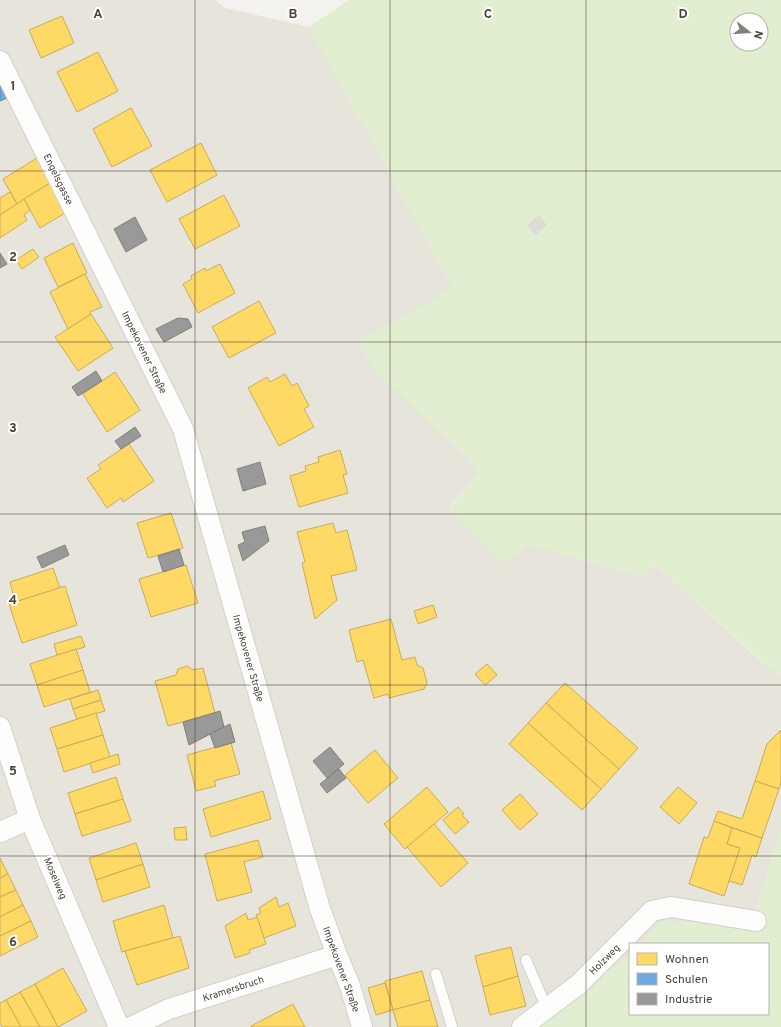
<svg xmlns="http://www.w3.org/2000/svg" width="781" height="1027" font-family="Overpass,sans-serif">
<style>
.residential{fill:#e7e4dc}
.green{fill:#e1eecf;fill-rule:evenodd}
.parking{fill:#e6e3df}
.homes{fill:#ffd966;stroke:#c9ac58}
.schools{fill:#6fa8dc;stroke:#648aab}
.industry{fill:#999;stroke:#82807c}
.building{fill:#dedbd6;stroke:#dcd9d4}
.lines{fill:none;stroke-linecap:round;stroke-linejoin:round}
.service-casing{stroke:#d2d0cb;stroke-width:12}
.minor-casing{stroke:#d2d0cb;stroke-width:22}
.service{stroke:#fdfdfc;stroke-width:10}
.minor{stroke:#fdfdfc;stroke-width:20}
.grid{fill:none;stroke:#4b4439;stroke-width:1;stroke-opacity:0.55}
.labels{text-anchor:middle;stroke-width:4;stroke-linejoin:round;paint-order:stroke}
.street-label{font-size:10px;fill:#4b4439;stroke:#fff}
.grid-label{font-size:13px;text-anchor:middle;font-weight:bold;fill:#4b4439;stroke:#fff;stroke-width:4;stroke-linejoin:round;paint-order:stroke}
</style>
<rect width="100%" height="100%" fill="#f4f2ee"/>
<!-- residential -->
<polygon class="residential" points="0,0 215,0 226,8 309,27 453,288 466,457 479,473 449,507 528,544 642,577 655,565 753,654 781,676 781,828 758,903 755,927 661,921 641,944 630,944 630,955 535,1027 0,1027"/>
<!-- green -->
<g class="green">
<path d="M349 0H781V676L754 654 655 565 642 577 528 544 504 565 449 508 479 473 466 457 373 368 358 342 453 288 309 27ZM737 20H761V44H737Z"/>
<polygon points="781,828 781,1027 535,1027 630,955 630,1014 768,1014 768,944 641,944 661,921 755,927 758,903"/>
</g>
<!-- parking -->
<polygon class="parking" points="0,6 10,29 10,32 1,47 0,44"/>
<!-- homes -->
<g class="homes">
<polygon points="62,16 74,43 41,58 29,30"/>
<polygon points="98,52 118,91 77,112 57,72"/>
<polygon points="131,108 152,146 112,167 93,129"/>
<polygon points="201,143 217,175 167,202 150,170"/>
<polygon points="37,158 50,183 17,204 3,179"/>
<polygon points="50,183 65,213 40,228 24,199"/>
<polygon points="10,192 17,204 0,215 0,198"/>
<polygon points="224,195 240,226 195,249 179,219"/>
<polygon points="24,199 30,210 24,215 27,220 0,238 0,215"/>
<polygon points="73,243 87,273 58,287 44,258"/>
<polygon points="33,249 39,257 22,269 16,260"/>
<polygon points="220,264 235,293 198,313 183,284 192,279 191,276 205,268 206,271"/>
<polygon points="85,274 102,307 90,312 91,314 68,329 50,292"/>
<polygon points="259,301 276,333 229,358 212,327"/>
<polygon points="91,314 113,348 78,371 55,337"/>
<polygon points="115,372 140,410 107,432 83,394"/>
<polygon points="285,374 292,386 297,383 309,406 304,409 314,427 279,446 248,388 267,377 270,382"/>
<polygon points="129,444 154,481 123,502 121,498 107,508 87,478 101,469 98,465"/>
<polygon points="340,450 347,474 343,475 348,493 299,507 290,476 306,471 305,466 319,462 318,457"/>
<polygon points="171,513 183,548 148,558 137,523"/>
<polygon points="333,523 336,533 347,530 357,570 331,576 337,600 315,619 302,563 305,562 297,532"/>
<polygon points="186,565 198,603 151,617 139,579"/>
<polygon points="53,568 60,588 15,602 10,582"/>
<polygon points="65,586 77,625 22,643 9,604"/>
<polygon points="433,605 437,617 418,624 414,611"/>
<polygon points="391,619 402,660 415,657 417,665 423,668 427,683 424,689 389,698 388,694 374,698 363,660 357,662 349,630"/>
<polygon points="81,636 85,647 57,655 54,644"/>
<polygon points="76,649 83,670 37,685 30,664"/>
<polygon points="487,664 497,675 485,685 475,674"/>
<polygon points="187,666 193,670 203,668 215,713 168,726 155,681 176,675 178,669"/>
<polygon points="83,670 90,692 44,707 37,685"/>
<polygon points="565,683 638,748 619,769 546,703"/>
<polygon points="98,690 101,700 73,709 70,699"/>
<polygon points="101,700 105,711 77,719 73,709"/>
<polygon points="546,703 619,769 601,789 528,723"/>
<polygon points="96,713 103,735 57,749 50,728"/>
<polygon points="528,723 601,789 582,810 509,744"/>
<polygon points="781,730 781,782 779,789 755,781 767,744"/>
<polygon points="103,735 110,757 64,772 57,749"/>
<polygon points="231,743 240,774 214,781 216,786 196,791 187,755"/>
<polygon points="375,750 398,778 368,803 345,775"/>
<polygon points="118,754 120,764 93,773 90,763"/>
<polygon points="116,777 123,799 75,814 68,793"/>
<polygon points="755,781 779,789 762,838 714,821 718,811 742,819"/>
<polygon points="427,787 448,812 405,849 384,824"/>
<polygon points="678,787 697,803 679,824 660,807"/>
<polygon points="263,791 271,819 211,837 203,809"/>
<polygon points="520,794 538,814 520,830 502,810"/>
<polygon points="123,799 131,821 82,836 75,814"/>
<polygon points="458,807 464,814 462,815 469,822 455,834 443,820"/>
<polygon points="714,821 732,828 727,844 740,848 724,896 689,884 704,837 708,838"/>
<polygon points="434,824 468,863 441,887 407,847"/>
<polygon points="186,827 187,840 175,840 174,828"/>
<polygon points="732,828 762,838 756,857 752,855 742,885 729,881 740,848 727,844"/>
<polygon points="258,840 263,857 244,862 252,892 217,901 205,854"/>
<polygon points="136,843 143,864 96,880 89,858"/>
<polygon points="0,858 8,874 0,878"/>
<polygon points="143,864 150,887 103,902 96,880"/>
<polygon points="8,874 16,890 0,897 0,878"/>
<polygon points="16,890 23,905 0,917 0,897"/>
<polygon points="276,897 279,907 288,903 296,926 264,938 256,915 261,913 259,908"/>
<polygon points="23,905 31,921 0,936 0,917"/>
<polygon points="164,905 173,938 122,952 113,921"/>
<polygon points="246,913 248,920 257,917 266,944 249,950 250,953 235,958 225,926"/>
<polygon points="31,921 38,937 0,956 0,936"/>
<polygon points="180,936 189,968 137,985 125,951"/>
<polygon points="511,947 518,976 483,987 475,956"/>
<polygon points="63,968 87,1011 58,1027 35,984"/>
<polygon points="422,971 430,1000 393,1010 385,981"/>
<polygon points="518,976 526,1006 490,1015 483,987"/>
<polygon points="385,983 393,1010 376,1015 368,988"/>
<polygon points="35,984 58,1027 40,1027 20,992"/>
<polygon points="20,992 40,1027 21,1027 6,1000"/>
<polygon points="6,1000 21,1027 2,1027 0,1023 0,1003"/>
<polygon points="430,1000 438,1027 398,1027 393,1010"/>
<polygon points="293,1004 305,1027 251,1027 251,1026"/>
</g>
<!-- schools -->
<polygon class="schools" points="0,84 7,98 0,101"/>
<!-- industry -->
<g class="industry">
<polygon points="135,217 147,240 126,252 114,229"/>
<polygon points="0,253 7,264 0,268"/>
<polygon points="178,318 188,319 192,327 164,342 156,329"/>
<polygon points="96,371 102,381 78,396 72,387"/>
<polygon points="135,427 141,436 121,449 115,441"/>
<polygon points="260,462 266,484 243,491 237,469"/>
<polygon points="265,526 269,541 243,561 238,545 245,542 242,532"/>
<polygon points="65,545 69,555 42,568 37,557"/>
<polygon points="179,549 184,565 163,572 158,556"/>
<polygon points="220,711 224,727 189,745 183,722"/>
<polygon points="230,724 235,742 215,748 210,734"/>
<polygon points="330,747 344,764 327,778 313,761"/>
<polygon points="339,769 346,778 327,793 320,784"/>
</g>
<!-- building -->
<polygon class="building" points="539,216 546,225 535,235 528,225"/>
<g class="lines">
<defs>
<g id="service">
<polyline points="526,960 547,1009"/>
<polyline points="436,974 452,1027"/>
</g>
<g id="minor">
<polyline points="0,61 183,429 320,909 337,955 350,986 362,1027"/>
<polyline points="0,727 30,819 119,1027"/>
<polyline points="0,832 30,819"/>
<polyline points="131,1027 169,1009 337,955"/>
<polyline points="522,1027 579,984 652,911 671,907 756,921"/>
</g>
</defs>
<!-- service casing -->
<use href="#service" class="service-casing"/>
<!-- minor casing -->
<use href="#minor" class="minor-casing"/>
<!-- service -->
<use href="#service" class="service"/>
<!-- minor -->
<use href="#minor" class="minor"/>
</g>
<!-- grid -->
<path class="grid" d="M195 0V1027M390 0V1027M586 0V1027M0 171H781M0 342H781M0 514H781M0 685H781M0 856H781"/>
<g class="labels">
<!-- street labels -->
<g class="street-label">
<text transform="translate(59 179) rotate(64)" y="4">Engelsgasse</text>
<text transform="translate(145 352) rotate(64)" y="4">Impekovener Straße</text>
<text transform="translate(249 658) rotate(74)" y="4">Impekovener Straße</text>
<text transform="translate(56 878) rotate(67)" y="4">Moselweg</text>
<text transform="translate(604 959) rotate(-45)" y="4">Holzweg</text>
<text transform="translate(342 969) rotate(70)" y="4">Impekovener Straße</text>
<text transform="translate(233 988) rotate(-18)" y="4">Kramersbruch</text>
</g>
</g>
<g class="grid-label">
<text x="98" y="18">A</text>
<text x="293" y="18">B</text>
<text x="488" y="18">C</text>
<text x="683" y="18">D</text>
<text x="13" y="90">1</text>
<text x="13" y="261">2</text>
<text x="13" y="432">3</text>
<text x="13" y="604">4</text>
<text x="13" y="775">5</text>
<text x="13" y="946">6</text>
</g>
<!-- legend -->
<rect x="629" y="943" width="140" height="72" fill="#ffffff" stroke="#b7b4b0"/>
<rect x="637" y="953" width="20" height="12" fill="#ffd966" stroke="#b7b4b0"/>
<text x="665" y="963" font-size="12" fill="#4b4439">Wohnen</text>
<rect x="637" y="973" width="20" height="12" fill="#6fa8dc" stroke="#b7b4b0"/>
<text x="665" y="983" font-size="12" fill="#4b4439">Schulen</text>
<rect x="637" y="993" width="20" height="12" fill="#999999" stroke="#b7b4b0"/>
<text x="665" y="1003" font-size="12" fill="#4b4439">Industrie</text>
<!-- north arrow -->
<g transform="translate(749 32) rotate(107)"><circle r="19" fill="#ffffff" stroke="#b7b4b0"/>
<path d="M0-3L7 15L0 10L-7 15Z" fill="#868178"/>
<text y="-6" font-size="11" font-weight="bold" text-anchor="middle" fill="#4b4439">N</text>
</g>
</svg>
